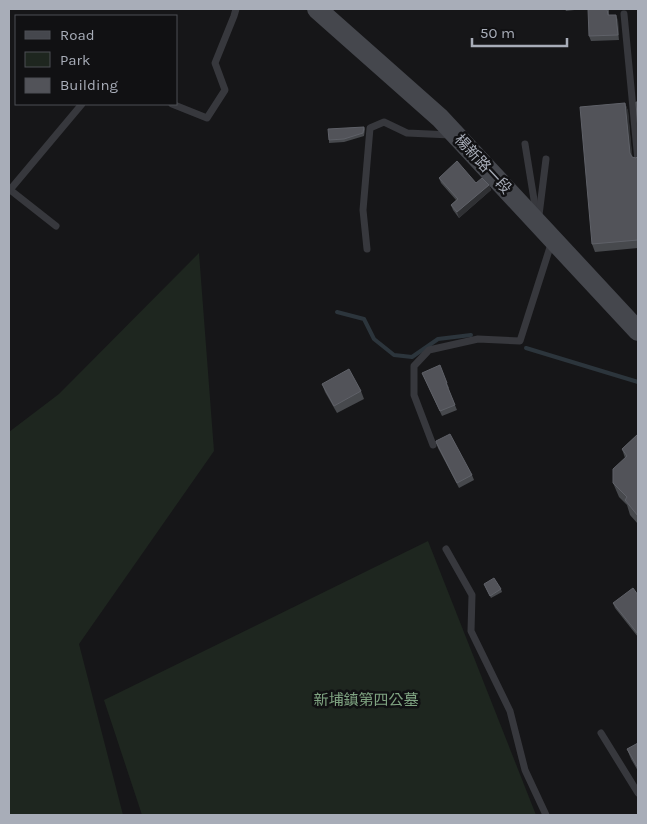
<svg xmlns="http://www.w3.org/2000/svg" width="647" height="824" font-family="Karla,'Noto Sans TC',sans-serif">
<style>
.green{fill:#1e261f}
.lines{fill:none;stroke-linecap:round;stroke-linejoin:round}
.stream{stroke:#2c353c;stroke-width:4}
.lane{stroke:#37383d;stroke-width:7}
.secondary{stroke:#45474d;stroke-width:20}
.wall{fill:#47494d}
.shaded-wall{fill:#2f3033}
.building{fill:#525359;stroke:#5f6168}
.labels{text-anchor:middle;stroke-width:5;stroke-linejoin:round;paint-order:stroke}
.street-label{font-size:15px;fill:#a8adb8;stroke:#111113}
.park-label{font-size:15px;fill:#7fa381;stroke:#111113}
</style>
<rect width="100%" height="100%" fill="#161618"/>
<!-- green -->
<g class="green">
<polygon points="199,253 214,451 79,644 123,815 9,815 9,432 59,394"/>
<polygon points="428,541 536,815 142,815 104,700"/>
</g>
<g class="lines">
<!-- stream -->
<g class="stream">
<polyline points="337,312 364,319 374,339 394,355 412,357 438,339 471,335"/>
<polyline points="526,348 638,382"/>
</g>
<!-- lane -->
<g class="lane">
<polyline points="624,14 638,161"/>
<polyline points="172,104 207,118 225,90 215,63 234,16 236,9"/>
<polyline points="525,144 536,212"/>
<polyline points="9,189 56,226"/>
<polyline points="9,191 82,104"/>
<polyline points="539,215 546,159"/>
<polyline points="367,249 363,210 370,128 384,122 407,133 451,135"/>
<polyline points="433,445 414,395 414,366 429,350 478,339 520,341 552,241"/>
<polyline points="446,549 472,595 471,631 510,711 525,770 546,815"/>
<polyline points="601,733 638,793"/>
</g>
<!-- secondary -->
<polyline class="secondary" points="317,9 440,118 638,331"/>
</g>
<!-- wall -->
<g class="wall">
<polygon points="565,9 583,9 566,11"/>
<polygon points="609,9 609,15 618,20 619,40 591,41 589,36"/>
<polygon points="625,103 628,111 632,157 636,158 638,156 638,248 595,252 592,244"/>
<polygon points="364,127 365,129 364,136 344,142 329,143 329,140"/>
<polygon points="439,178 489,185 491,190 459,218 453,210 451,205 456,200 441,183"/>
<polygon points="422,373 447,383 449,388 448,388 457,410 442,416"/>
<polygon points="322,384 361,391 364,399 337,413 325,392"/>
<polygon points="638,434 638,524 630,515 627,505 619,497 613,483 625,458 622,449"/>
<polygon points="436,442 472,475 474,480 459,488 438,448"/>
<polygon points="484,584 501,589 502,592 491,598"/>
<polygon points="638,595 638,637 615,608 613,603"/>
<polygon points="638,743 638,771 631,759 627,749"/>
</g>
<!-- shaded-wall -->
<g class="shaded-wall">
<polygon points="616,15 618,20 619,40 618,35"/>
<polygon points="625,103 628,111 633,162 630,153"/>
<polygon points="489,185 491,190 459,218 457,212"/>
</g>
<!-- building -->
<g class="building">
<polygon points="588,9 607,9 608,15 616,15 618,35 589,36"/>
<polygon points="636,102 638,102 638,131"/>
<polygon points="625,103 630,153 632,157 636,158 638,156 638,240 592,244 580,107"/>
<polygon points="364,127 363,133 344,139 329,140 328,129"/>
<polygon points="457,161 476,183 482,178 489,185 457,212 451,205 458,199 439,178"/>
<polygon points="440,365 447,383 446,383 455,405 440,411 422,373"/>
<polygon points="349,369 361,391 334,406 322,384"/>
<polygon points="450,434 472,475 457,483 436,442 436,441"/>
<polygon points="638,434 638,516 625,500 627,497 613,483 613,469 627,456 622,449"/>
<polygon points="494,578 501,589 490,596 484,584"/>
<polygon points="633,588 638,595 638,634 613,603"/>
<polygon points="638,743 638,768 627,749"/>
</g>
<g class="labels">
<!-- street labels -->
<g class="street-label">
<text transform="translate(483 164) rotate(47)" y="5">楊新路一段</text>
</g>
<!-- park labels -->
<g class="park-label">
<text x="366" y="705">新埔鎮第四公墓</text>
</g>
</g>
<!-- border -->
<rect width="647" height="824" fill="none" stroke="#a8adb8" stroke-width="20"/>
<!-- legend -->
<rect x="15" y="15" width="162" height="90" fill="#111113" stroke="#4d4f55"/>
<rect x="25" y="31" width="25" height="8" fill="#45474d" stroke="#4d4f55"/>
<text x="60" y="40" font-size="15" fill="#a8adb8">Road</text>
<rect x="25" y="52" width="25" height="15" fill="#1e261f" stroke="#4d4f55"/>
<text x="60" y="65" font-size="15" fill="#a8adb8">Park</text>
<rect x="25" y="78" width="25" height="15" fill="#525359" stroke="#4d4f55"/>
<text x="60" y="90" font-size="15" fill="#a8adb8">Building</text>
<!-- scale -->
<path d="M472 38v8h95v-8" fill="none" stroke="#a8adb8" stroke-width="2.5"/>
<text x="480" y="38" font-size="15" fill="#a8adb8" stroke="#111113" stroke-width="4" paint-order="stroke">50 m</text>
</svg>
